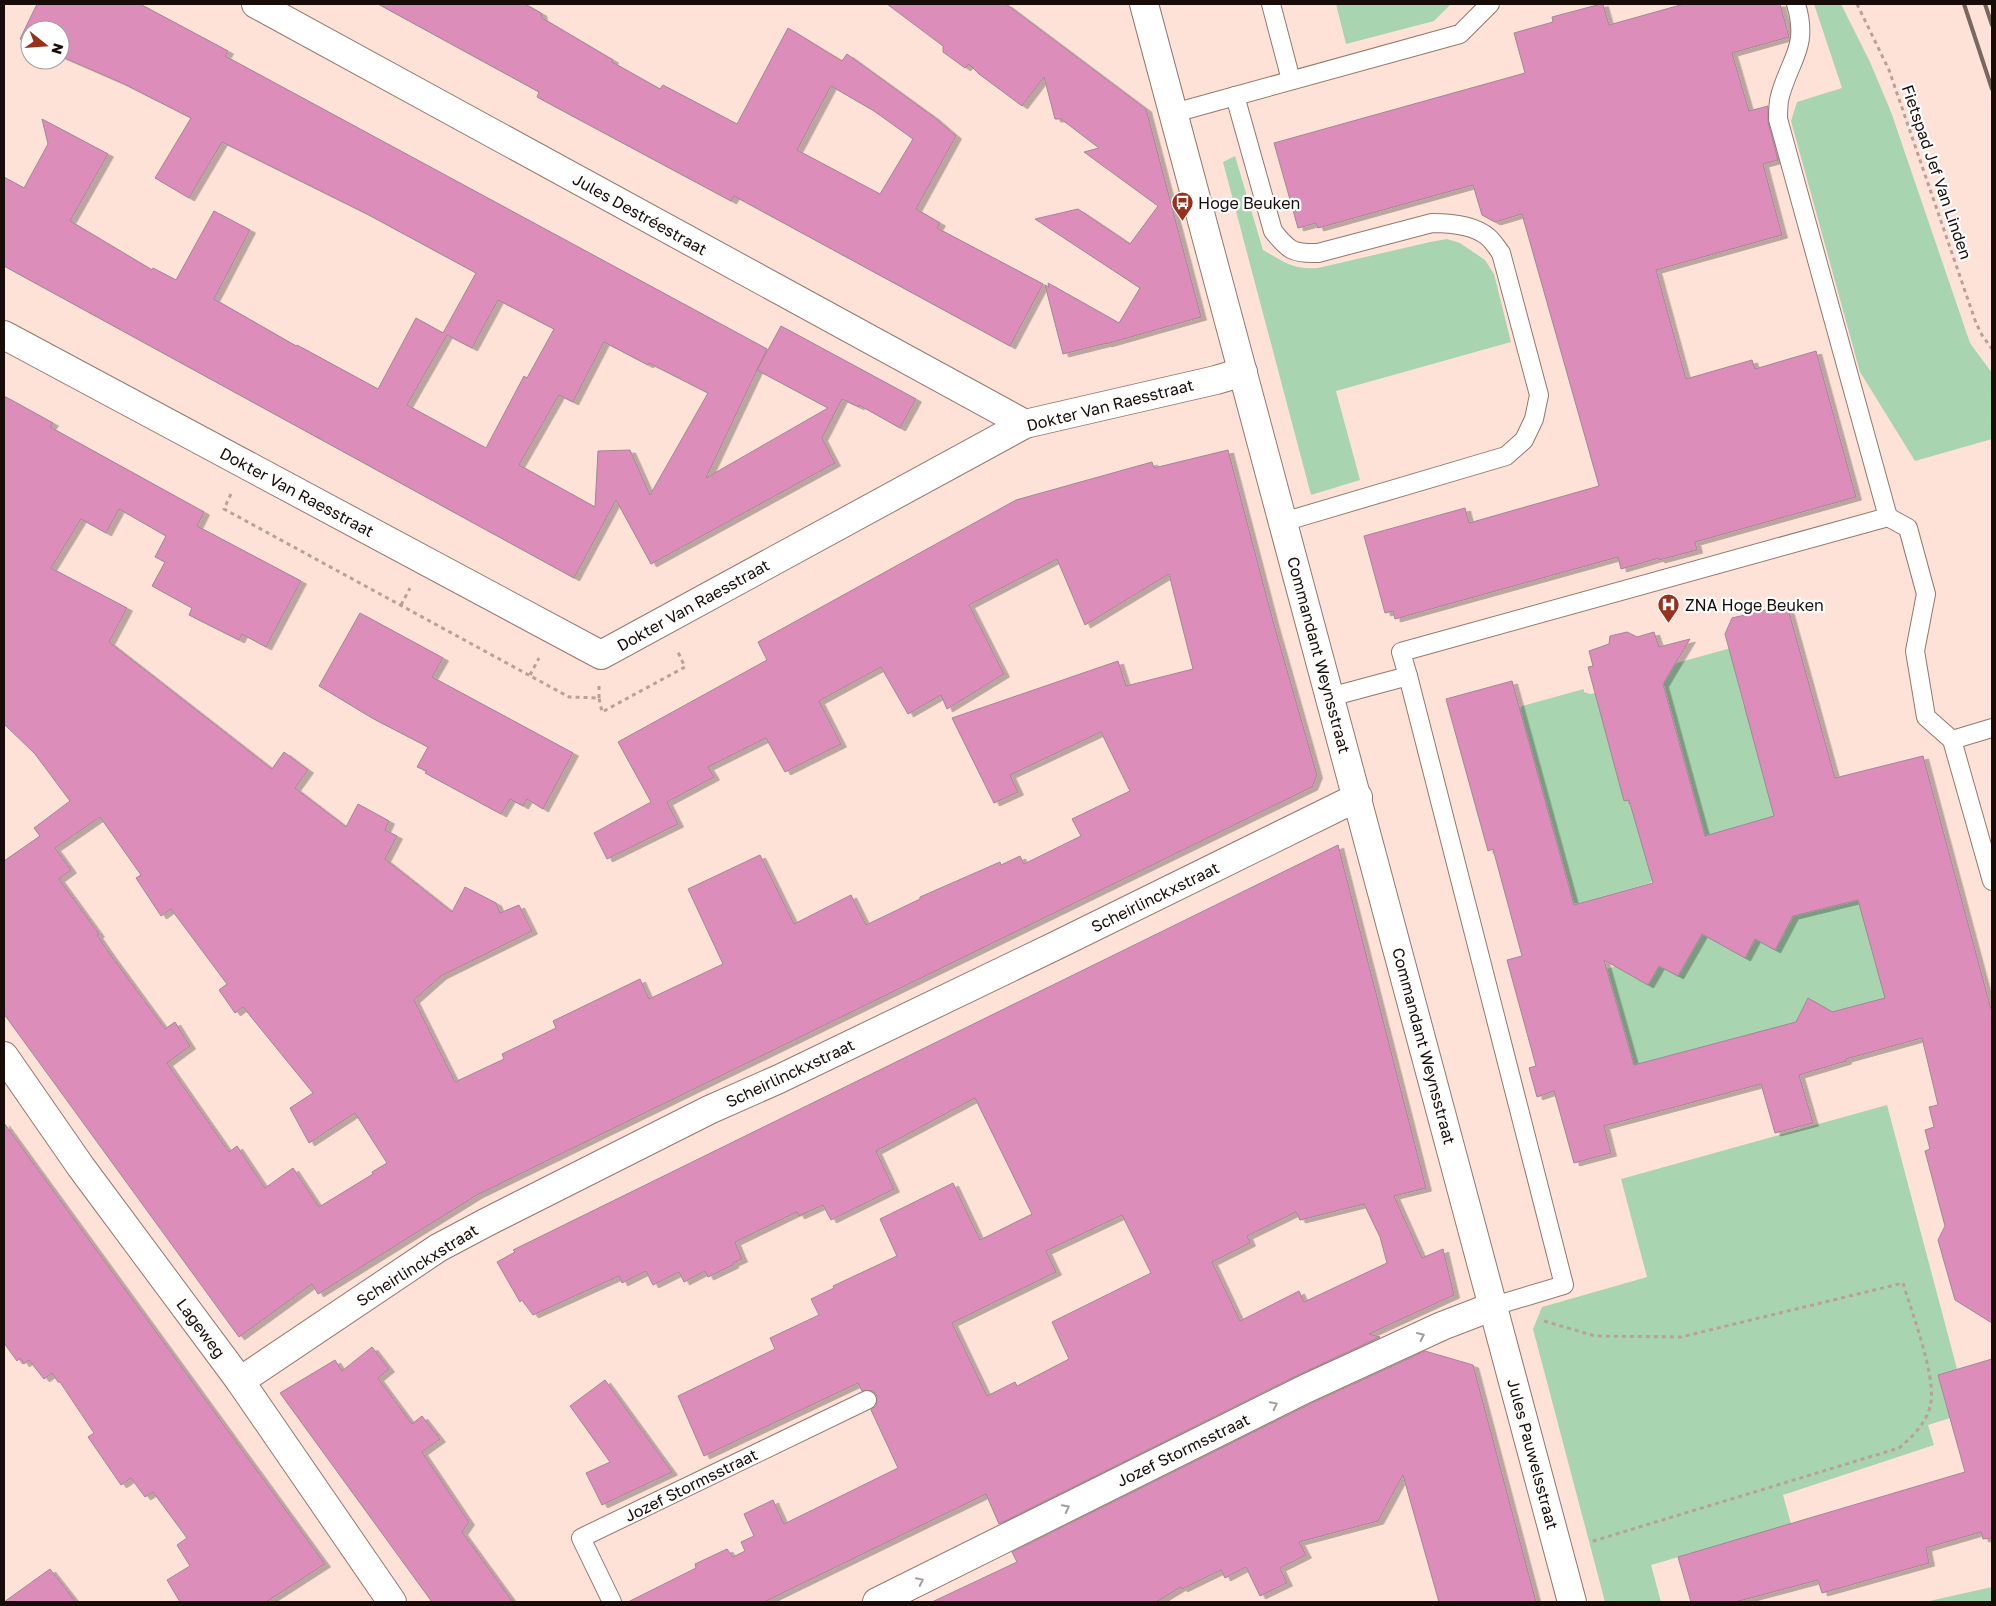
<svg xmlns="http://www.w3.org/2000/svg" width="1996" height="1606" font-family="'Golos Text',sans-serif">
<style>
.green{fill:#a8d4af}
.building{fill:#dc8db9;stroke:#a58696;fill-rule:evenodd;filter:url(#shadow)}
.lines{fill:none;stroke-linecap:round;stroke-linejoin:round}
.lane-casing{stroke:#97776c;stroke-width:20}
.street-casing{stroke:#97776c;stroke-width:30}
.path{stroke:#b8a199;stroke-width:3;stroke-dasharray:4 4;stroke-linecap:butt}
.lane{stroke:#fff;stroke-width:18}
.street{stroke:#fff;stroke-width:28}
.rail{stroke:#7a6761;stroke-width:4}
.oneway{stroke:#a39e9c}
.labels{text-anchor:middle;stroke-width:4.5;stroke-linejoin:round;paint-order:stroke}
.street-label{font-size:16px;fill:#180c08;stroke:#fff}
.poi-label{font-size:16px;fill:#180c08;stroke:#fff;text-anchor:start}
</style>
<defs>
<filter id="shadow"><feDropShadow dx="5.5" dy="3" stdDeviation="0" flood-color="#0004"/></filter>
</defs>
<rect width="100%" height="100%" fill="#fee2d8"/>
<!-- green -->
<g class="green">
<polygon points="1336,4 1451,4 1434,21 1346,44"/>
<polygon points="1814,4 1841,4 1870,62 1891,112 1970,343 1992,373 1992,439 1915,461 1860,372 1791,121 1797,102 1842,88"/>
<path d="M1235 156 1263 250C1284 262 1293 270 1318 268L1430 242 1447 239 1460 243 1485 260 1494 274 1511 342 1336 391 1360 480 1311 495 1223 162Z"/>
<polygon points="1731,648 1735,672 1744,707 1749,707 1751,731 1776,824 1711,858 1661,674 1671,671 1673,664"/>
<polygon points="1584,689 1584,692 1590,694 1600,692 1624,801 1629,800 1651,875 1654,878 1650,883 1577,904 1571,901 1569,885 1521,714 1518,712 1522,706"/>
<polygon points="1866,898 1893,996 1832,1012 1808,998 1796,1022 1634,1065 1607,969 1616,966 1648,985 1659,966 1678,976 1691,953 1692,927 1745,958 1755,939 1775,950 1793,916"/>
<polygon points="1887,1105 1957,1369 1938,1375 1950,1418 1928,1425 1934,1445 1783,1495 1791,1524 1651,1565 1661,1602 1605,1602 1533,1329 1542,1307 1647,1277 1621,1179"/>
<polygon points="1992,1587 1992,1602 1925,1602"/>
</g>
<!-- building -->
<g class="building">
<path d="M37 4H140L228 51 225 56 767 349 706 478 828 408 757 370 781 326 916 399 900 428 859 405V407L842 399 822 438 835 463 651 564 616 500 574 578 4 266V177L24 188 48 144 42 119 108 154 70 221 152 270 153 268 176 280 214 211 250 230 214 299 296 346 297 345 378 389 416 318 443 333 476 273 367 214 222 142 189 198 155 178 191 118 122 83 60 56V30H30V44L20 39ZM498 300 554 329 527 378 524 376 486 448 407 405 447 335 472 348ZM604 342 648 365 649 363 708 393 650 495 630 450 598 451 595 507 519 465 559 395 573 402Z"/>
<path d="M378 4H525L541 13 542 18 613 60 612 62 660 89 663 85 737 124 788 28 842 61 847 54 934 117 956 136 916 209 940 223 937 228 1043 284 1010 346 734 196 731 201 660 163 537 97 539 92ZM831 86 874 111 913 139 880 194 797 150Z"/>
<polygon points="887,4 1006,4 1146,109 1201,317 1106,344 1107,343 1063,354 1045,285 1049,287 1048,283 1119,323 1140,288 1035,219 1078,209 1130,244 1158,206 1084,152 1099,148 1061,119 1055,119 1044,77 1022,106 979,74 969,64 965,68 943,52 943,46"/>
<polygon points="1601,4 1603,4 1609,25 1684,4 1780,4 1789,37 1732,53 1749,111 1768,106 1768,122 1778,160 1763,164 1782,235 1656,270 1686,379 1752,360 1755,369 1816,351 1856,497 1695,542 1697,550 1659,560 1659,558 1621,569 1618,557 1395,619 1393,611 1385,613 1364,536 1465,508 1469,523 1599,486 1522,214 1495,222 1482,215 1473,185 1318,228 1316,223 1298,228 1274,143 1525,73 1514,33 1553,22 1552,17"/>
<path d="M4 396 53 423 50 427 204 512 197 526 301 581 266 647 242 634 239 640 189 615 192 608 152 586 165 562 155 557 166 536 119 509 106 533 81 519 51 568 127 608 109 642 272 769 284 752 308 770 295 788 346 827 358 804 389 821 385 830 397 836 385 859 452 912 465 887 496 903 500 913 519 905 532 931 441 976 414 1000 455 1082 504 1059 502 1054 556 1028 553 1021 640 979 649 999 723 964 688 889 760 855 794 924 851 895 866 925 920 899V897L1000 862 1001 865 1020 856 1024 864 1081 836 1072 819 1130 791 1101 732 1010 775 1018 792 994 803 952 718 1118 661 1126 686 1193 669 1169 574 1085 625 1057 559 969 605 1004 674 947 709 941 695 908 714 881 667 819 701 841 744 785 772 766 738 708 767 714 777 667 802 678 824 607 859 594 833 651 802 618 742 767 660 758 642 1016 500 1152 462 1154 468 1228 450 1273 621 1317 775 1312 787 477 1195 318 1294 312 1284 239 1337 4 1014V861L40 836 34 828 70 801 35 754 4 724ZM100 817 141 875 136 878 161 916 171 909 227 984 219 990 235 1013 243 1007 313 1093 290 1108 309 1143 355 1113 387 1163 372 1172 373 1174 319 1207 293 1168 265 1188 237 1146 229 1152 167 1063 190 1046 175 1022 165 1029 110 954 97 935 99 934 59 879 71 870 55 848Z"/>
<path d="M1787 605 1835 778 1923 756 1992 1013V1323L1955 1300 1938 1240 1945 1226 1925 1151 1930 1149 1925 1130 1934 1127 1929 1107 1938 1105 1922 1038 1846 1059V1061L1799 1075 1813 1123 1775 1133 1761 1084 1604 1126 1611 1153 1574 1163 1554 1091 1537 1097 1529 1068 1536 1066 1507 960 1522 956 1493 849 1488 851 1446 699 1512 681 1574 905 1653 883 1629 800 1624 801 1588 667 1593 666 1589 651 1609 644 1610 636 1627 632 1637 637 1654 632 1659 647 1690 639 1663 684 1705 836 1774 816 1725 634 1732 618ZM1858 900 1885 998 1832 1012 1808 998 1796 1022 1634 1065 1604 960 1648 985 1659 966 1678 976 1702 934 1745 958 1755 939 1775 950 1793 916Z"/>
<polygon points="360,613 443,658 432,677 573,753 543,809 527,799 523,806 510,799 501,814 425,773 427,771 417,767 428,747 372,718 319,686"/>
<path d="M1338 845 1426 1188 1394 1196 1422 1258 1443 1249 1454 1295 1369 1334 1380 1337 1298 1375 999 1524 986 1494 764 1602H628L696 1568 695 1564 727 1549 733 1557 745 1551 741 1542 754 1536 744 1514 773 1500 784 1524 898 1468 871 1410 876 1406 877 1396 873 1391H862L858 1383 704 1456 678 1396 775 1349 770 1338 819 1315 811 1299 834 1288 833 1286 897 1256 880 1219 953 1183 980 1240 1032 1214 975 1098 876 1151 894 1189 831 1220 823 1205 799 1216 797 1212 735 1242 742 1259 733 1263V1265L708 1277 705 1271 684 1282 679 1272 653 1285 646 1271 622 1283 619 1276 533 1315 522 1300 520 1302 497 1262 515 1252 513 1250ZM1364 1204 1380 1237 1387 1263 1304 1302 1299 1291 1240 1321 1212 1262 1250 1243 1247 1236 1296 1212 1300 1220ZM1122 1215 1151 1273 1052 1322 1069 1359 1017 1386 1015 1382 987 1396 952 1323 1056 1272 1046 1251Z"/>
<polygon points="4,1123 325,1564 266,1602 180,1602 167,1580 190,1566 177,1545 187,1538 153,1492 145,1497 131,1478 121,1485 88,1437 94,1433 60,1382 58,1382 52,1373 44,1379 29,1360 24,1364 20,1358 17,1361 4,1343"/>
<polygon points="372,1347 389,1369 378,1378 412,1424 422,1416 440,1439 422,1452 469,1522 462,1532 513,1602 432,1602 280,1393 335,1360 342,1371"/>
<polygon points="1425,1351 1473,1365 1536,1602 1439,1602 1403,1475 1378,1521 1299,1542 1306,1555 1280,1568 1287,1583 1260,1596 1246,1567 1225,1578 1221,1570 1182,1589 1181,1587 1156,1602 932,1602 1017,1562 1012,1552 1312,1403"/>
<polygon points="1992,1359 1992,1538 1983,1539 1981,1532 1926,1548 1929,1563 1822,1593 1818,1580 1735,1602 1691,1602 1678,1557 1965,1472 1938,1375"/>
<polygon points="605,1380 672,1472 602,1505 586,1473 610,1462 570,1406"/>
<polygon points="50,1569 76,1602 4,1602"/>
</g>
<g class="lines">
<defs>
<g id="lane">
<polyline points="1271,4 1291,80"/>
<path d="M1796 4C1809 47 1790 59 1780 96 1778 103 1778 112 1778 119L1888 517"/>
<path d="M1235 96 1273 231C1288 250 1293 254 1318 253L1432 223C1450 223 1474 225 1488 237 1493 241 1497 248 1501 253L1539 395 1534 419 1524 440 1506 456 1283 522"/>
<polyline points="1174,113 1460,34 1490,4"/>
<polyline points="1408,676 1401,652 1888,517 1908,528 1926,594 1915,651 1926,717 1952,740 1992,881"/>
<polyline points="1330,697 1408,676 1564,1285 1494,1306"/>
<polyline points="1952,740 1992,728"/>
<polyline points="612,1602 581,1538 867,1400"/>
</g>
<g id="street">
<polyline points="256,4 1025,424"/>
<polyline points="1144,4 1572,1602"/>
<polyline points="4,335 601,655 1025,424 1216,380 1243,372"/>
<polyline points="4,1056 81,1167 240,1381 392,1602"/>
<polyline points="240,1381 438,1248 487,1222 709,1110 779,1079 1053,947 1358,797"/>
<polyline points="877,1602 1305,1389 1442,1326 1494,1306"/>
</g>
</defs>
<!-- lane casing -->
<use href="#lane" class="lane-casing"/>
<!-- street casing -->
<use href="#street" class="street-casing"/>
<!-- path -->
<g class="path">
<polyline points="1857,4 1889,70 1976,323 1982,335 1992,349"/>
<polyline points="231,494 224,509 569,697 599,698 602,712 685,667 677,650"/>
<polyline points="401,605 410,588"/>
<polyline points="530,675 539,658"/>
<polyline points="599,698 599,686"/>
<path d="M1544 1321 1595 1336 1681 1337 1903 1283C1912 1313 1935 1373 1931 1402 1928 1422 1913 1436 1899 1448L1590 1542"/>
</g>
<!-- lane -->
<use href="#lane" class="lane"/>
<!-- street -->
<use href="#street" class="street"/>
<!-- rail -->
<g class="rail">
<polyline points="1964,4 1992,89"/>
<polyline points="1985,4 1992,25"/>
</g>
</g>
<!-- one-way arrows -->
<defs><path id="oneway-chevron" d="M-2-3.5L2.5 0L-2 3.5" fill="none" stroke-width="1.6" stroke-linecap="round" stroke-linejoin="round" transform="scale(1.25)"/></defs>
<g class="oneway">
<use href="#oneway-chevron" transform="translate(1421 1336) rotate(-25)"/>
<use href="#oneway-chevron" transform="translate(1274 1405) rotate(-26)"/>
<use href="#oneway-chevron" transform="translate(1066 1508) rotate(-27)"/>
<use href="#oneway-chevron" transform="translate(920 1581) rotate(-26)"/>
</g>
<!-- icons -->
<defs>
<symbol id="bus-pin" viewBox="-11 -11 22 30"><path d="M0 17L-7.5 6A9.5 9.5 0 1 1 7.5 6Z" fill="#99301b" stroke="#fff"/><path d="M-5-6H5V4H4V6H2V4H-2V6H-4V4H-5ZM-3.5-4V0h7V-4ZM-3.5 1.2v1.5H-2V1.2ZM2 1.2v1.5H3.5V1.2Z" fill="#fff"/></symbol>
<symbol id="hospital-pin" viewBox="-11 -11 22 30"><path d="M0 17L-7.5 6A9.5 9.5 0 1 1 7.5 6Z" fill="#99301b" stroke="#fff"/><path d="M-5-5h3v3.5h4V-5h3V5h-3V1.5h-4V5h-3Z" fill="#fff"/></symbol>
</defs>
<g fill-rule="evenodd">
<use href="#bus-pin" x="1170" y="190" width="25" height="34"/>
<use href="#hospital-pin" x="1656" y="592" width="25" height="34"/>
</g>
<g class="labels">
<!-- street labels -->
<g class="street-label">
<text transform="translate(1937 172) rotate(71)" y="6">Fietspad Jef Van Linden</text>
<text transform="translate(640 214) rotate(29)" y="6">Jules Destréestraat</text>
<text transform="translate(1110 405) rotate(-14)" y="6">Dokter Van Raesstraat</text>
<text transform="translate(297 492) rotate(28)" y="6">Dokter Van Raesstraat</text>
<text transform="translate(693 605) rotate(-29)" y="6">Dokter Van Raesstraat</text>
<text transform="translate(1319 655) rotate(75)" y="6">Commandant Weynsstraat</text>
<text transform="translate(1155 897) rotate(-26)" y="6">Scheirlinckxstraat</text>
<text transform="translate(1424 1046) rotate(75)" y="6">Commandant Weynsstraat</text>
<text transform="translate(790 1073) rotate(-25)" y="6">Scheirlinckxstraat</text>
<text transform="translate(417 1265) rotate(-32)" y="6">Scheirlinckxstraat</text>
<text transform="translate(201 1328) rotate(53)" y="6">Lageweg</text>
<text transform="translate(1183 1450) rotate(-26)" y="6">Jozef Stormsstraat</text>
<text transform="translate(1533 1454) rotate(75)" y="6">Jules Pauwelsstraat</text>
<text transform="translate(691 1485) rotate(-26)" y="6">Jozef Stormsstraat</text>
</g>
<!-- poi labels -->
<g class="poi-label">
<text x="1198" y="209">Hoge Beuken</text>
<text x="1685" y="611">ZNA Hoge Beuken</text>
</g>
</g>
<!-- border -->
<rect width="1996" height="1606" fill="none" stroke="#180c08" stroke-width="10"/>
<!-- north arrow -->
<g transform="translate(45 45) rotate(107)"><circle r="24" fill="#ffffff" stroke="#a39e9c"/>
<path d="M0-4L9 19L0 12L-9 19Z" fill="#99301b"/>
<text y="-8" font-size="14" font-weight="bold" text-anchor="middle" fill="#180c08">N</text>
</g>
</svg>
